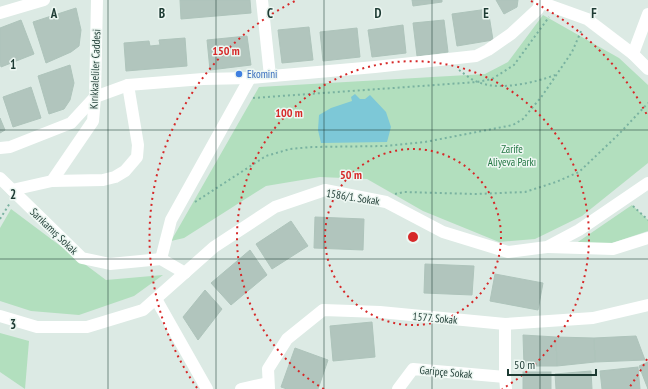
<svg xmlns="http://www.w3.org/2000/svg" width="648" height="389" font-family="'PT Sans Narrow',sans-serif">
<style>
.green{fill:#b2dfbe}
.water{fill:#7dc8d7}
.building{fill:#b1c5bd;stroke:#aec4bb}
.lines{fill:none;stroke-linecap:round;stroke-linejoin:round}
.path{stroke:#79b2a0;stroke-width:2;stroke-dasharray:2 3;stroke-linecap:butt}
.minor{stroke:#fff;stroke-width:12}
.grid{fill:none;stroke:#1d3b33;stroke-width:1;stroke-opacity:0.55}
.ring{fill:none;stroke:#d62828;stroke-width:2;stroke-dasharray:2 4}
.shop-dot{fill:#3f7fe0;stroke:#edf7f2;stroke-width:1.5}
.labels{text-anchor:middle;stroke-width:3;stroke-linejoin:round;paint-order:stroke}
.street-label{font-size:11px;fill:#1d3b33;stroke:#edf7f2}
.shop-label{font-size:11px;fill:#366cbe;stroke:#edf7f2;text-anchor:start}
.park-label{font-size:11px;fill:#237643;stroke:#edf7f2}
.grid-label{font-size:13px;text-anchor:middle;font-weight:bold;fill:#1d3b33;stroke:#edf7f2;stroke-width:3;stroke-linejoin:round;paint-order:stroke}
.centre{fill:#d62828;stroke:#edf7f2;stroke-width:2}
.ring-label{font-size:12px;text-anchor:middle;font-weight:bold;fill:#d62828;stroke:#edf7f2;stroke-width:3;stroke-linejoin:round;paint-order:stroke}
</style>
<rect width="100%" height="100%" fill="#dceae4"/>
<!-- green -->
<g class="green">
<polygon points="543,15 619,58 648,85 648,163 582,216 535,239 499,242 423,211 367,179 320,177 266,186 184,238 171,241 259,87 485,74 508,62"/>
<polygon points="632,205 648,220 648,231 612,243 572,246"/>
<polygon points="11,209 106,280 163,275 134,296 79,315 31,311 0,301 0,228"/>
<polygon points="0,333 29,341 25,389 0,372"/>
</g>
<!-- water -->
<polygon class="water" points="355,94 360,99 365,99 370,95 386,112 391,127 387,142 321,143 318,130 319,115 331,108 352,101 351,97"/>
<!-- building -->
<g class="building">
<polygon points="180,0 250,0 251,13 181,19"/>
<polygon points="412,0 442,0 442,2 413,6"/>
<polygon points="496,0 518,0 517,7 504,14"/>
<polygon points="76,8 81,30 79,46 71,52 46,63 33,22"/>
<polygon points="488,9 493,40 457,46 452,14"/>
<polygon points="21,20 34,54 1,67 0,63 0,28"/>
<polygon points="444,20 448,52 417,56 413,23"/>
<polygon points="403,25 406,53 372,57 368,30"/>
<polygon points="309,27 313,60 282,63 278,30"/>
<polygon points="357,28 360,57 323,61 320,32"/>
<polygon points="247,36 251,65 210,70 207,40"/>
<polygon points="185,38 187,66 126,71 124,43 149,41 150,46 160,45 159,40"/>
<polygon points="70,65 74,83 70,100 64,109 49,114 38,76"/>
<polygon points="31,87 41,118 13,127 3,97"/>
<polygon points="0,118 5,130 0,133"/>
<polygon points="315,217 364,219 363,250 314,248"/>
<polygon points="291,221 308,246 272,269 256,244"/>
<polygon points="250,250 267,275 231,305 211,283"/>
<polygon points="425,264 474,266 472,295 424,293"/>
<polygon points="495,274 543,283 538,310 490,301"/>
<polygon points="205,290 222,309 198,340 183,317"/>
<polygon points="372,322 375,357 333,361 330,326"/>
<polygon points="523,335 556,337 557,366 524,366"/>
<polygon points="636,336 645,360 595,362 594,338"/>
<polygon points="556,337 594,338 595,362 557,366"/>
<polygon points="295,348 328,360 318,389 287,389 281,387"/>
<polygon points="648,362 648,389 639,366"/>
<polygon points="638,367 640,389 602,389 600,371"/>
<polygon points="591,371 592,389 556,389 555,374"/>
<rect x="523" y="372" width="28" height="17"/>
</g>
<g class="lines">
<!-- path -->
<g class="path">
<path d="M459 70C465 74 471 80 478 82 499 91 534 83 555 75"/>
<polyline points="253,98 477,82 492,79 514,65 549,17"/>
<polyline points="395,194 404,192 476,194 525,192 556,182 579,172 619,134 648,103"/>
<polyline points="195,202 266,156 290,149 312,147 386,146 425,142 513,125 523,119 542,96 572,52 582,29"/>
<polyline points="633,206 648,220"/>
<polyline points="0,219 10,203"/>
</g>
<!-- minor -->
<g class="minor">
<polyline points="262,0 270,76"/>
<polyline points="540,2 587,19 633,54"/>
<polyline points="0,13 44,0"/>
<polyline points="648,14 633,54 648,69"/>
<polyline points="0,148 10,147 71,123 95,97 128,85 203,79 250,78 375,67 476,56 488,50 511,34 538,9 541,0"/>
<polyline points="0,178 82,258 110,264 161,259 185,273"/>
<polyline points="52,181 103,180 115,177 125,171 137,157 138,145 128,85"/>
<polyline points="12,190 52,181 93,121 95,97 97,0"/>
<polyline points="548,247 613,249 648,238"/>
<polyline points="161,259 171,220 250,78"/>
<polyline points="156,299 207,389"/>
<polyline points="0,316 37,327 87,327 143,310 214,247 275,207 325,190 386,202 443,232 508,252 547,247 579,230 648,183"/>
<polyline points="505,324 505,377 506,389"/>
<polyline points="241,389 268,383"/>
<polyline points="269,389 268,369 287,339 323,310 380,312 505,324 593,318 648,305"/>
<polyline points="398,389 413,369 505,377"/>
</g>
</g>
<!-- grid -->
<path class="grid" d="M108 0V389M216 0V389M324 0V389M432 0V389M540 0V389M0 130H648M0 259H648"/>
<!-- distance rings -->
<g class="ring">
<circle cx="413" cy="237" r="88"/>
<path d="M324 389A176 176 0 1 1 502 389"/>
<path d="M647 359A264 264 0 0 1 629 388M197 388A264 264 0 0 1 295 1M531 1A264 264 0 0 1 647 115"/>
</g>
<!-- markers -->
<circle class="shop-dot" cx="239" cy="74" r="4"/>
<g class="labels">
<!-- street labels -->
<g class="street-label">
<text transform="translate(95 69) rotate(-88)" y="4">Kırıkkaleliler Caddesi</text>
<text transform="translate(353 197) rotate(9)" y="4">1586/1. Sokak</text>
<text transform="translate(54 231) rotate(44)" y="4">Sarıkamış Sokak</text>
<text transform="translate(435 318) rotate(5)" y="4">1577. Sokak</text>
<text transform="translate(446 372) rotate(5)" y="4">Garipçe Sokak</text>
</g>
<!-- shop labels -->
<g class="shop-label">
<text x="247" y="78">Ekomini</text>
</g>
<!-- park labels -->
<g class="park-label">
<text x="512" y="153">Zarife<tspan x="512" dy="13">Aliyeva Parkı</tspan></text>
</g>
</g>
<g class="grid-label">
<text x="54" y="18">A</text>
<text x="162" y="18">B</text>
<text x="270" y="18">C</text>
<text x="378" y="18">D</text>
<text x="486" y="18">E</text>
<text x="594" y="18">F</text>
<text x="13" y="69">1</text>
<text x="13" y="199">2</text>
<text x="13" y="329">3</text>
</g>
<circle cx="413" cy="237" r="6" class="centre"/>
<g class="ring-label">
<text x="226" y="55">150 m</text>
<text x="289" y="117">100 m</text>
<text x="351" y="179">50 m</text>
</g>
<!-- scale -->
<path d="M508 369v6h88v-6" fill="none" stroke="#1d3b33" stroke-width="2"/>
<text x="514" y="369" font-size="12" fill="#1d3b33" stroke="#edf7f2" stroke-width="3" paint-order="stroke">50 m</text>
</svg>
